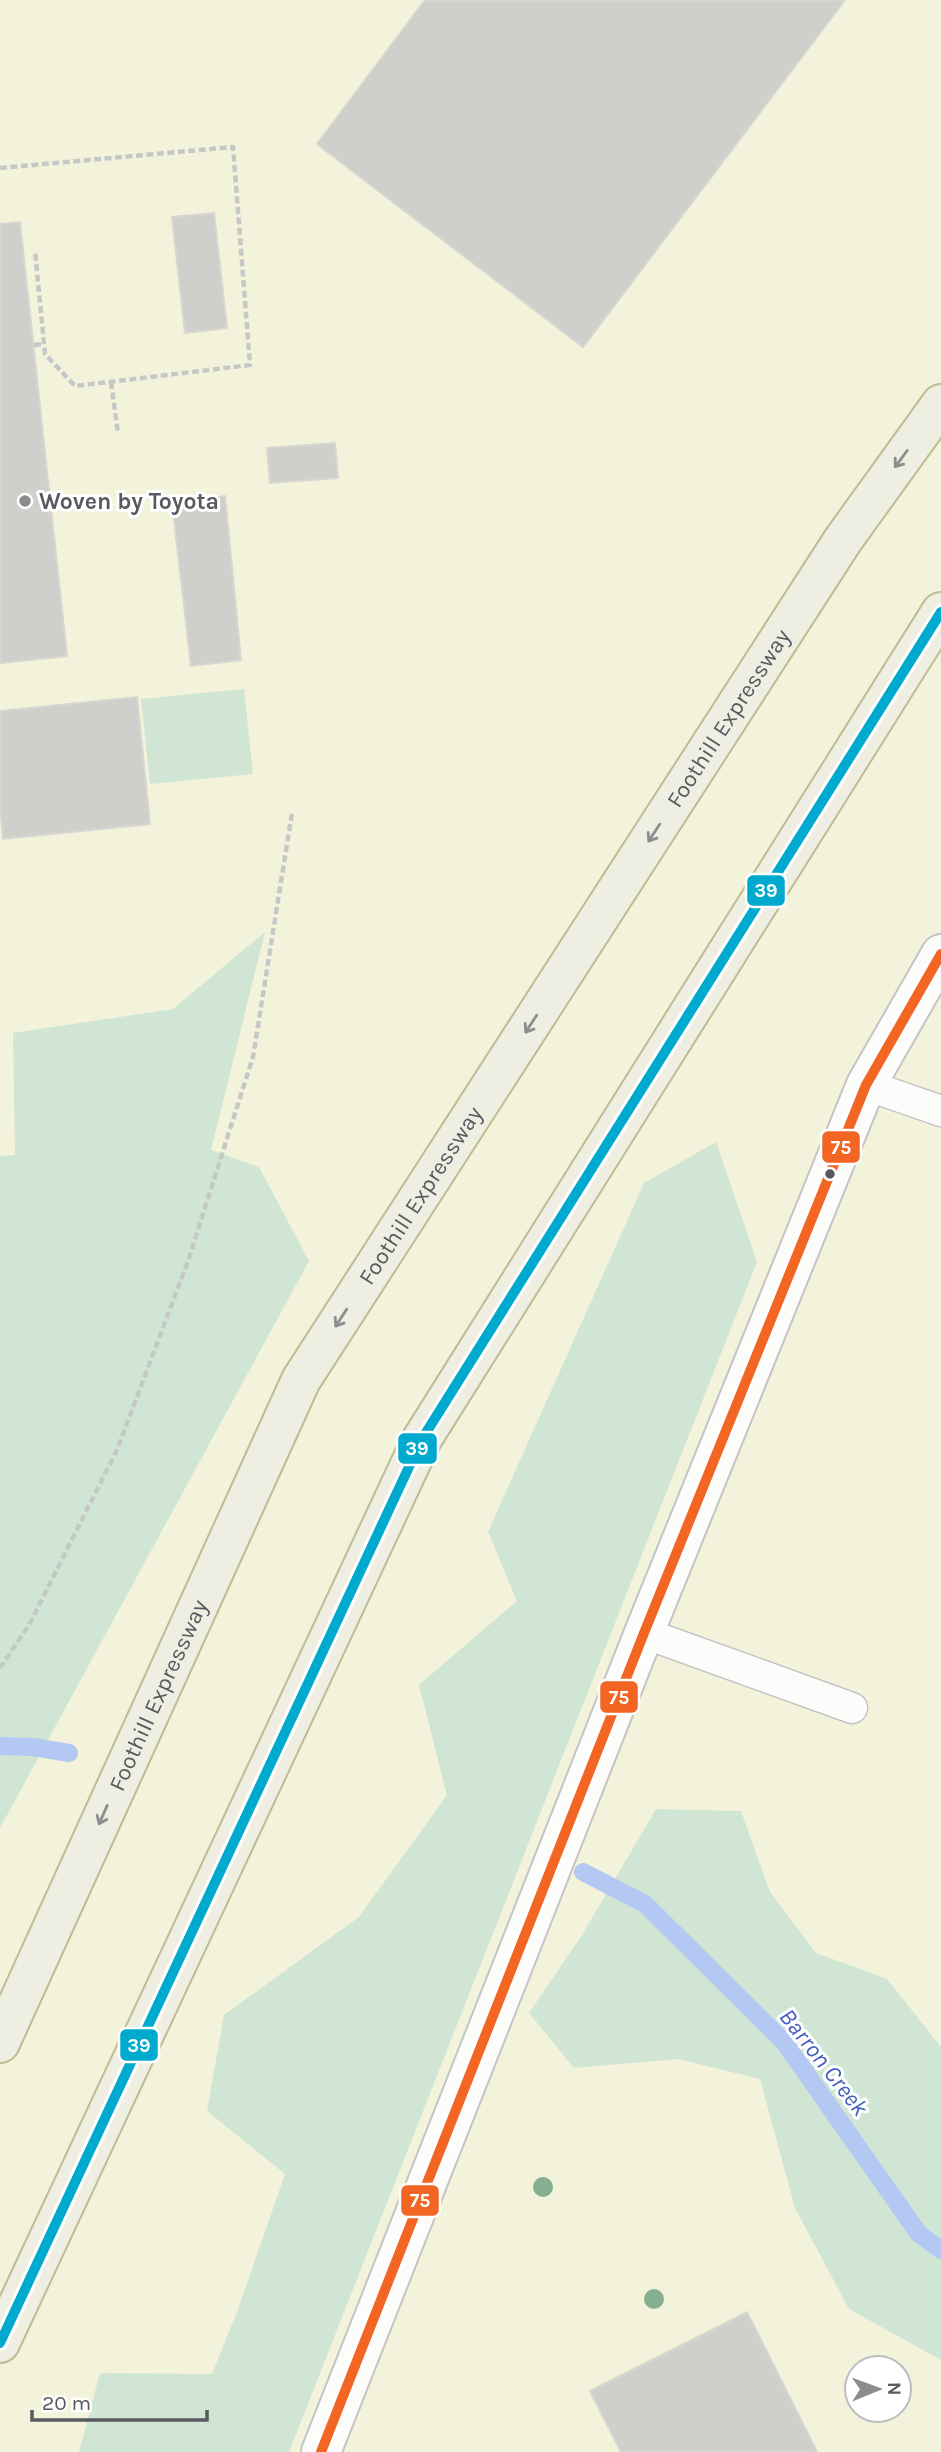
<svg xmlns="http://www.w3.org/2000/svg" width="941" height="2452" font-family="Karla,sans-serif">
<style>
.commercial{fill:#f2f3da;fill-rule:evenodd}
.green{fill:#d0e5d3}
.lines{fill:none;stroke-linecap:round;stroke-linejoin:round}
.stream{stroke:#b4c8f4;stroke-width:18}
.building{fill:#cfcfcb;stroke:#d7d7d2;stroke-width:2}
.service-casing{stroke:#c4c4c4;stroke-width:33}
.tertiary-casing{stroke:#c4c4c4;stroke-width:42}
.trunk-casing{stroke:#bebc91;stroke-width:42}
.path{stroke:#c4c9c7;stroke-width:4.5;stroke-dasharray:7 3.5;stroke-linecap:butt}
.service{stroke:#fcfcfb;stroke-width:30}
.tertiary{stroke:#fcfcfb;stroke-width:38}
.trunk{stroke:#eeeee2;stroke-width:38}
.bus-1-casing{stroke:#fff;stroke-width:16}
.bus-2-casing{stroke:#fff;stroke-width:16}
.bus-1{stroke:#00a9ce;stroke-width:10}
.bus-2{stroke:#f26522;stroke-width:10}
.tree{fill:#86af91}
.oneway{stroke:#8c8e8e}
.poi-dot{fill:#8a8c8e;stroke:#fff;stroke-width:2.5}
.bus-dot{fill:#585a60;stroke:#fff;stroke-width:2.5}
.labels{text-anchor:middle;stroke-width:6;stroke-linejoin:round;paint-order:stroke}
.poi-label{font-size:23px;font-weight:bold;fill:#585a60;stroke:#fff;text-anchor:start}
.street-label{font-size:23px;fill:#585a60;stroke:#fff}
.water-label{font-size:24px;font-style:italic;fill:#435ebe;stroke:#fff}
.line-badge{stroke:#fff;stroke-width:2.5}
.badge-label{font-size:19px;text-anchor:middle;font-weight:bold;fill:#fff}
</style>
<rect width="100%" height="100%" fill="#e8e8e2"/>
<!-- commercial -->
<path class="commercial" d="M0 0H941V2452H0ZM857 2368H899V2410H857Z"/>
<!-- green -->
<g class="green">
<polygon points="244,689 253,774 150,784 141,699"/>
<polygon points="265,932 211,1150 259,1167 309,1261 0,1828 0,1156 15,1155 13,1033 173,1009"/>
<polygon points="716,1142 757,1262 289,2452 79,2452 100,2373 212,2374 237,2312 285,2174 207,2111 224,2015 359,1917 447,1795 419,1685 517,1601 488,1532 644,1183"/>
<polygon points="656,1809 741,1811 770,1892 816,1953 887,1979 941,2047 941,2360 849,2309 795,2208 760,2079 678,2059 574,2068 529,2013 582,1935"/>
</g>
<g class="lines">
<!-- stream -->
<g class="stream">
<polyline points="0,1746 33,1747 69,1753"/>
<polyline points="583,1872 645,1904 784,2042 919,2234 941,2250"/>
</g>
</g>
<!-- building -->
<g class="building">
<polygon points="425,0 845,0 583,347 317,144"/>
<polygon points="214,213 227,328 185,333 172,217"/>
<polygon points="20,222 67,656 0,663 0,224"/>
<polygon points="335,443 338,478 270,483 267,448"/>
<polygon points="225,496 241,660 191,666 172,502"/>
<polygon points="137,697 150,824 3,839 0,806 0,711"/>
<polygon points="747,2312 817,2452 621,2452 590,2391"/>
</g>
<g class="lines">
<defs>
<g id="service">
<polyline points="866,1085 941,1111"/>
<polyline points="644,1633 852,1708"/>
</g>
<polyline id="tertiary" points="321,2452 644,1633 866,1085 941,954"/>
<g id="trunk">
<path id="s1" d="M0 2043 301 1380 843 540 941 404"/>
<polyline points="0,2343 422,1439 941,612"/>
</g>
</defs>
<!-- service casing -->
<use href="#service" class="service-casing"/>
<!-- tertiary casing -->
<use href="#tertiary" class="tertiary-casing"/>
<!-- trunk casing -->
<use href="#trunk" class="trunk-casing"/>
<!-- path -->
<g class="path">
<polyline points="0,168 233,147 250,365 75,386 45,354 35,251"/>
<polyline points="34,345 44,344"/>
<polyline points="111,382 118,434"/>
<polyline points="0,1668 29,1625 117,1450 188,1261 253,1057 292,813"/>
</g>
<!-- service -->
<use href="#service" class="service"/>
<!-- tertiary -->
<use href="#tertiary" class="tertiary"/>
<!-- trunk -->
<use href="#trunk" class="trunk"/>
<defs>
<polyline id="bus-1" points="0,2343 422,1439 941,612"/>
<polyline id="bus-2" points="321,2452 644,1633 866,1085 941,954"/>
</defs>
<!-- bus-1 casing -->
<use href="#bus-1" class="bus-1-casing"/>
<!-- bus-2 casing -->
<use href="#bus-2" class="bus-2-casing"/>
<!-- bus-1 -->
<use href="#bus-1" class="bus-1"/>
<!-- bus-2 -->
<use href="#bus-2" class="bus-2"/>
</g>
<!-- trees -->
<g class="tree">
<circle cx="543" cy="2187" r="10"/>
<circle cx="654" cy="2299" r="10"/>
</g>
<!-- one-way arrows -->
<defs><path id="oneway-shaft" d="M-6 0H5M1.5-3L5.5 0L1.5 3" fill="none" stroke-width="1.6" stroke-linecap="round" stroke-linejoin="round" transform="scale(1.75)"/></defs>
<g class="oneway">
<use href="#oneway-shaft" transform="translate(901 459) rotate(126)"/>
<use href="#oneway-shaft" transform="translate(654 833) rotate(123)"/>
<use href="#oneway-shaft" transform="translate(531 1024) rotate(123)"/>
<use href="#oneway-shaft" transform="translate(341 1318) rotate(123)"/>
<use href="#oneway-shaft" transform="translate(103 1815) rotate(114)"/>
</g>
<!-- markers -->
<circle class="poi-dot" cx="25" cy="501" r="7"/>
<circle class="bus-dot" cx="830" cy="1174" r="6"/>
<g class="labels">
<!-- poi labels -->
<g class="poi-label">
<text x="39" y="509">Woven by Toyota</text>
</g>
<!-- street labels -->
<g class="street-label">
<text dy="8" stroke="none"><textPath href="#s1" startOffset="1516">Foothill Expressway</textPath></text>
<text dy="8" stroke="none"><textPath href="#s1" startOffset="948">Foothill Expressway</textPath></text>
<text dy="8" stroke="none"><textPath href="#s1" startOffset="382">Foothill Expressway</textPath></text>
</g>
<!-- water labels -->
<g class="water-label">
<text transform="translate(824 2062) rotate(52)" y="8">Barron Creek</text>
</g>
</g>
<g class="line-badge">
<rect x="746" y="874" width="40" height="33" rx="7" fill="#00a9ce"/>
<rect x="821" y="1130" width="40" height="34" rx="7" fill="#f26522"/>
<rect x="397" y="1432" width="41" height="33" rx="7" fill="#00a9ce"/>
<rect x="599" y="1680" width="40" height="34" rx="7" fill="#f26522"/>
<rect x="119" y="2028" width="40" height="34" rx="7" fill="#00a9ce"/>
<rect x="400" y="2184" width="40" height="33" rx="7" fill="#f26522"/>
</g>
<g class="badge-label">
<text x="766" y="897">39</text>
<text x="841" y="1154">75</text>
<text x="417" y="1455">39</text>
<text x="619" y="1704">75</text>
<text x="139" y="2052">39</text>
<text x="420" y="2207">75</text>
</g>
<!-- north arrow -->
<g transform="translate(878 2389) rotate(89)"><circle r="33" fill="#ffffff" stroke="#bcbdbf" stroke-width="2"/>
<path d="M0-5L12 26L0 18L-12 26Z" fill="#8a8c8e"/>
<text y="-10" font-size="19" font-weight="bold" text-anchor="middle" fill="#585a60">N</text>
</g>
<!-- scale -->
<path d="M32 2410v10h175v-10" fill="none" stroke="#585a60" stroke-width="3.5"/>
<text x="42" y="2410" font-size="21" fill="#585a60" stroke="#ffffff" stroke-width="5" paint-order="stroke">20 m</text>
</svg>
